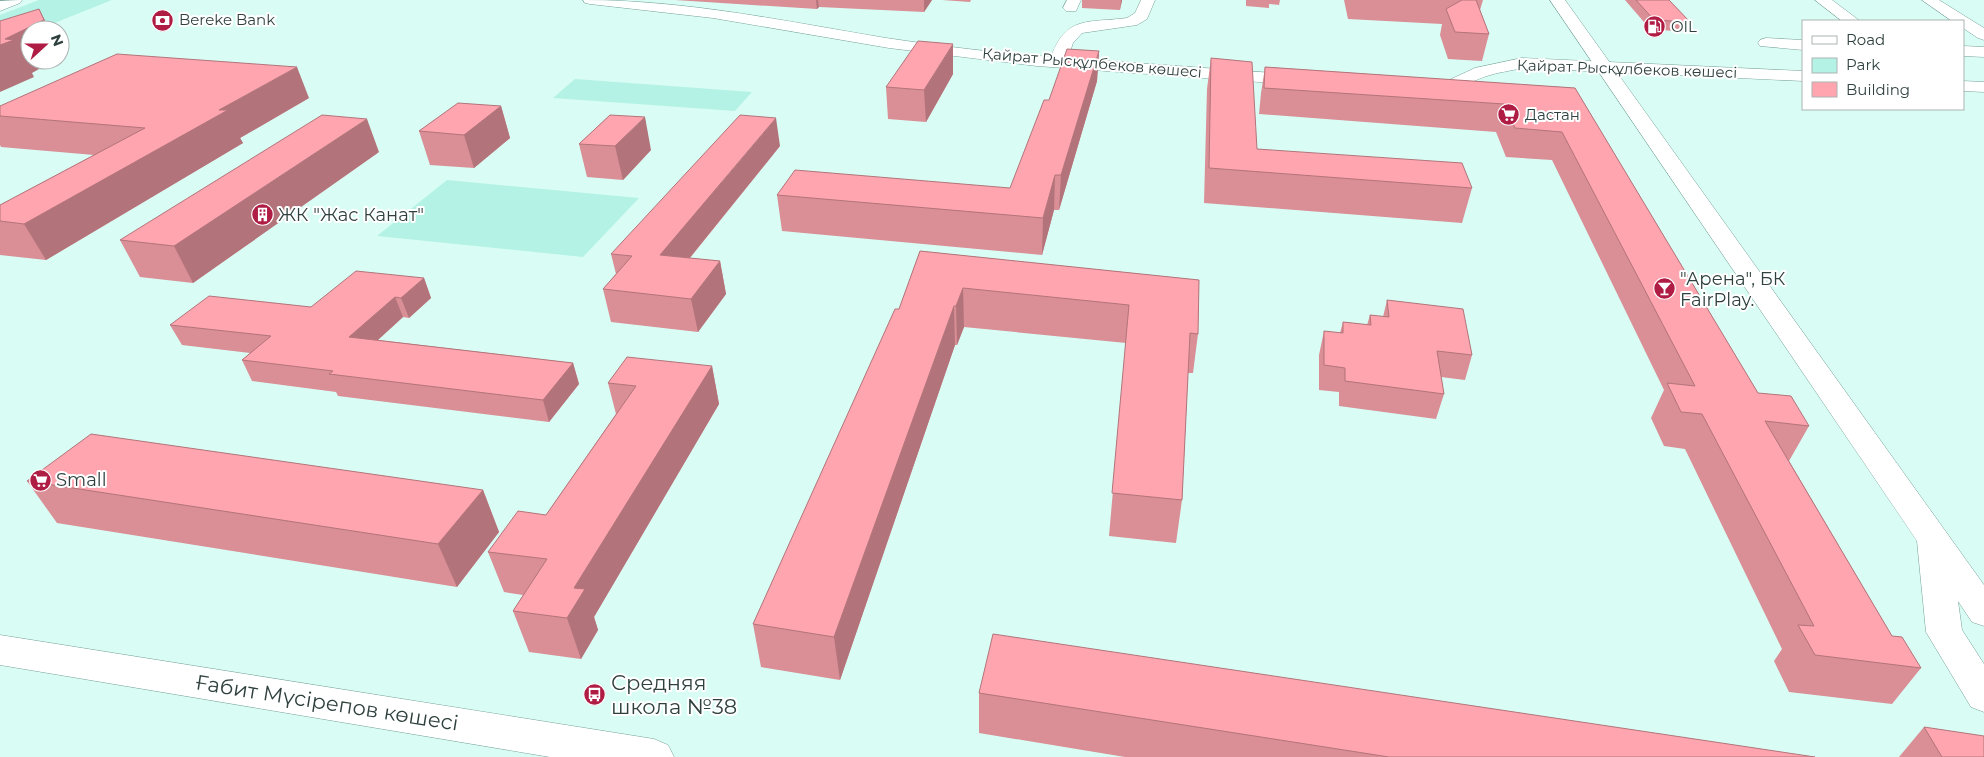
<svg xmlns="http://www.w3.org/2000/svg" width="1984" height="757" font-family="Montserrat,sans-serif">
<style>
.green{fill:#b4f2e5}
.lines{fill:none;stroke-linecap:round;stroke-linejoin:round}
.minor-casing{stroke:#76a198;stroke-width:1}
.tertiary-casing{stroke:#76a198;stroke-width:1}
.secondary-casing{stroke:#76a198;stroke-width:1}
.primary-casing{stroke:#76a198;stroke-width:1}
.minor{fill:#fff;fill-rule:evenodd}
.tertiary{fill:#fff;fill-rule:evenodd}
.secondary{fill:#fff;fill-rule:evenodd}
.primary{fill:#fff;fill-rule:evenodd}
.wall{fill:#da8e96}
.shaded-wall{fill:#b2747a}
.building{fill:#fea5af;stroke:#b2747a}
.labels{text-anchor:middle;stroke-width:4;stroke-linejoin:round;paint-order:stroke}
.far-poi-label{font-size:15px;fill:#2f413e;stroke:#fff;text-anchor:start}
.far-street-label{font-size:15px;fill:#2f413e;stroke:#fff}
.poi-label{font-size:18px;fill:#2f413e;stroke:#fff;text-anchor:start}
.near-poi-label{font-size:21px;fill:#2f413e;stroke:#fff;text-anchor:start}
.near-street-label{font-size:21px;fill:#2f413e;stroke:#fff}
</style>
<rect width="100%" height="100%" fill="#d9fdf5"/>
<!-- green -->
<g class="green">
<polygon points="39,0 112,0 37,30 30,30 0,45 0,15"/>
<polygon points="575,79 752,92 735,111 553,98"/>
<polygon points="447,180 639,198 583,257 377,236"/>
</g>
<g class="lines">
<defs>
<g id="minor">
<path d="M583 0C686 0 784 21 886 38 940 46 996 53 1051 57 1066 15 1089 23 1127 18L1135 13 1141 0H1155L1147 19 1137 25 1082 33 1073 43 1068 58 1301 75 1307 76 1310 80 1307 84 1301 85 1037 66 889 48 713 18 590 4 585 3Z"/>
<polygon points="1067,0 1081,0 1076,11 1066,11 1063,8"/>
<polygon points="1815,0 1832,0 1860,21 1842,21"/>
<polygon points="1922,0 1939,0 1984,28 1984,40 1978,38 1963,28 1963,21 1952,21"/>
<polygon points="1766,38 1803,40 1803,50 1760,46 1758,43 1760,40"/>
<polygon points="1963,46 1984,47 1984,57 1963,56"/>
<path d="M1522 58 1803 71V81L1522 68C1511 71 1498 72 1487 76 1465 83 1447 98 1423 92L1420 88 1423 84 1447 81 1475 68Z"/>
<polygon points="1963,81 1984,82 1984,92 1963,91"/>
</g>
<polygon id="tertiary" points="0,635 654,739 668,745 674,757 550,757 0,665"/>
<polygon id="secondary" points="1550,0 1565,0 1984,585 1984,626 1972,622 1958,601 1962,630 1984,664 1984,712 1971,707 1926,632 1917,541"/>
<polygon id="primary" points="22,0 20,3 0,11 0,1"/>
</defs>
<!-- minor casing -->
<use href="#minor" class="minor-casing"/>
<!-- tertiary casing -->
<use href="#tertiary" class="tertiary-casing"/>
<!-- secondary casing -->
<use href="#secondary" class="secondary-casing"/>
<!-- primary casing -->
<use href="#primary" class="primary-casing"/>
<!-- minor -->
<use href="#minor" class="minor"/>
<!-- tertiary -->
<use href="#tertiary" class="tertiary"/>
<!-- secondary -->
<use href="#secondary" class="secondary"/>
<!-- primary -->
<use href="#primary" class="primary"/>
</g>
<!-- wall -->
<g class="wall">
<polygon points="675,0 932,0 924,12 819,7 817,9"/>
<polygon points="942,0 971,0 970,2"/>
<polygon points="1082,0 1122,0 1120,10 1082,8"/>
<polygon points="1246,0 1280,0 1279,5 1269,4 1269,8 1246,6"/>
<polygon points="1344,0 1483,0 1480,10 1489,34 1482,61 1448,59 1440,35 1442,24 1348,19"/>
<polygon points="1625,0 1669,0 1690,22 1686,32 1650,29"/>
<polygon points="1099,51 1097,81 1059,210 1054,210 1042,255 782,231 777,195 1010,188 1049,100"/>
<polygon points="1211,58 1257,149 1472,188 1462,223 1204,203 1207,89"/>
<polygon points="1265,67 1575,88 1758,393 1809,426 1789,461 1892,636 1921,668 1892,704 1789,692 1774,661 1782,649 1685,449 1664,446 1651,418 1664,390 1552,160 1506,157 1496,132 1259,114 1261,93"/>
<polygon points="953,74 926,122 888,119 886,87"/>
<polygon points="309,98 240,138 243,143 46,260 0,255 0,205 94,155 1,147 0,145 0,106"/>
<polygon points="501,106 510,138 474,168 430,165 419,131"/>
<polygon points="610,115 651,150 623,180 587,177 579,144"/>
<polygon points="780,146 690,258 720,261 726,294 698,332 611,322 603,289 616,274 611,254"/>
<polygon points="379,152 193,283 140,277 120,240"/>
<polygon points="920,251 1199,280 1198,334 1193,373 1188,373 1182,500 1176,543 1109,536 1126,343 964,327 957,345 955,345 840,680 761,667 753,624 899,309"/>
<polygon points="424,278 431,298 409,318 403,317 378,340 573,363 579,384 549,422 338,396 336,392 252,381 242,360 250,353 182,345 170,325 311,307"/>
<polygon points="1387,300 1472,355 1465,380 1441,377 1444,394 1436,419 1339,406 1339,392 1319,390 1319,355 1324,331 1340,333 1343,322 1367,325 1370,315 1383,317"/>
<polygon points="712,366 719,404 594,617 598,630 581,659 529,652 513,611 523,595 504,592 488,552 546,515 616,414 608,383"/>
<polygon points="27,481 483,490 499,532 457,587 57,523"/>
<polygon points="979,693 1815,757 1125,757 979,733"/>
<polygon points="1924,727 1984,757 1899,757"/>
</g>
<!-- shaded-wall -->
<g class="shaded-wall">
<polygon points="816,0 818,0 819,7 817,9"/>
<polygon points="924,0 932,0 924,12"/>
<polygon points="1121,0 1122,0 1120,10"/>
<polygon points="39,9 50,30 30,30 30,60 55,60 32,73 34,77 0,92 0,45 5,39"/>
<polygon points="953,44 953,74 926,122 924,90"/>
<polygon points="60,49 63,56 60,57"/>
<polygon points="1099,51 1097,81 1059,210 1061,175"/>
<polygon points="297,67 309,98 240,138 243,143 46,260 24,224 219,110"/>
<polygon points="501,106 510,138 474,168 464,135"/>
<polygon points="645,117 651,150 623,180 615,146"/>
<polygon points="776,118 780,146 666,287 660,255"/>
<polygon points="367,119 379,152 193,283 174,246"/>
<polygon points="1055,175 1054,210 1042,255 1043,218"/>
<polygon points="720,261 726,294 698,332 691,299"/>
<polygon points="424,278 431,298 409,318 401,298"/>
<polygon points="963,288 964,327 957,345 956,306"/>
<polygon points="395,297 403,317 358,358 349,337"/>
<polygon points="954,306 955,345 840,680 834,637"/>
<polygon points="573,363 579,384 549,422 543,400"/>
<polygon points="712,366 719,404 594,617 598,630 581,659 567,618 574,588"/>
<polygon points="483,490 499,532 457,587 438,544"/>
</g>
<!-- building -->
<g class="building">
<polygon points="1462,0 1476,0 1489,34 1455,32 1446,9"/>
<polygon points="1636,0 1669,0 1690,22 1654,20"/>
<polygon points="39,9 44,20 5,39 14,40 0,45 0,21"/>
<polygon points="918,41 953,44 924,90 886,87"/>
<polygon points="1067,49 1099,51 1061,175 1055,175 1043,218 777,195 795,170 1010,188 1044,100 1049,100"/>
<polygon points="117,54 297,67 219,110 228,110 24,224 0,221 0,205 145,128 0,116 0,106"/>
<polygon points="1211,58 1252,62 1257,149 1462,163 1472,188 1209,168"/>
<polygon points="1265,67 1575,88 1758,393 1791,396 1809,426 1765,421 1892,636 1902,637 1921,668 1815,655 1798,625 1814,626 1702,414 1681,412 1667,383 1695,386 1562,132 1515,128 1504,104 1264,88"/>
<polygon points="458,103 501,106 464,135 419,131"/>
<polygon points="322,115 367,119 174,246 120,240"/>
<polygon points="610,115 645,117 615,146 579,144"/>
<polygon points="740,115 776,118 660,255 720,261 691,299 603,289 632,256 611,254"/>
<polygon points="920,251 1199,280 1198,334 1190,333 1182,500 1112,493 1129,305 963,288 956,306 954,306 834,637 753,624 895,309 899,309"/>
<polygon points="356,271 424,278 401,298 395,297 349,337 573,363 543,400 329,374 333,371 242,360 271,336 170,325 209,296 311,307"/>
<polygon points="1387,300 1463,309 1472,355 1437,351 1444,394 1345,381 1345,368 1324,365 1324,331 1343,333 1343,322 1371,325 1370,315 1389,317"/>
<polygon points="627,357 712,366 574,588 585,589 567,618 513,611 547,559 488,552 518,511 546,515 636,386 608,383"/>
<polygon points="91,434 483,490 438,544 27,481"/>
<polygon points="993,634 1815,757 1389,757 979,693"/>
<polygon points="1924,727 1984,736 1984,757 1942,757"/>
</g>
<!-- icons -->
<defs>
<symbol id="bank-disc" viewBox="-11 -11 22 22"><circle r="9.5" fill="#af1c44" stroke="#fff"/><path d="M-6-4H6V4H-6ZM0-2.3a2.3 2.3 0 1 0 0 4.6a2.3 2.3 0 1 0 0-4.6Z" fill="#fff"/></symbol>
<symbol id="fuel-disc" viewBox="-11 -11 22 22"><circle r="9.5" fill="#af1c44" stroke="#fff"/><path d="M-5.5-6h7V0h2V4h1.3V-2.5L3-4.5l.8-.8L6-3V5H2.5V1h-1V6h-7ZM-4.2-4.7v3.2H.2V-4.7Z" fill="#fff"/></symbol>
<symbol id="supermarket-disc" viewBox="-11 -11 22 22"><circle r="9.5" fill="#af1c44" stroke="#fff"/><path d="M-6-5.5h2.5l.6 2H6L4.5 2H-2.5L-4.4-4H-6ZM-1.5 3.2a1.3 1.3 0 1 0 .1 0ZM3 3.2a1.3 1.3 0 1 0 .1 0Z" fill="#fff"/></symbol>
<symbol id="building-disc" viewBox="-11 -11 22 22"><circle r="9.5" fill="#af1c44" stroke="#fff"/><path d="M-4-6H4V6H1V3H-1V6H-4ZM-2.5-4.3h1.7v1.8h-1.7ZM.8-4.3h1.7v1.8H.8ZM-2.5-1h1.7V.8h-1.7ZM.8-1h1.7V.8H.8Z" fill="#fff"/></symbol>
<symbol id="bar-disc" viewBox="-11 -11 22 22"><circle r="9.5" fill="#af1c44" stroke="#fff"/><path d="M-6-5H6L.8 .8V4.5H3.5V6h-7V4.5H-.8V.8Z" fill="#fff"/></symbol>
<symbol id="bus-disc" viewBox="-11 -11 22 22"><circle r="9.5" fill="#af1c44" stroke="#fff"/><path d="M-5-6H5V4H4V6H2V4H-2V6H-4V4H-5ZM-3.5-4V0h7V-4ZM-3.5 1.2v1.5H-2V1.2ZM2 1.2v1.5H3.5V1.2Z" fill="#fff"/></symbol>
</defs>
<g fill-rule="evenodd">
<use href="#bank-disc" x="150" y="8" width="25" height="25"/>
<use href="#fuel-disc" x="1642" y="14" width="25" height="25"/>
<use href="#supermarket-disc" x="1496" y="102" width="25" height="25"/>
<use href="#building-disc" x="250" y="202" width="25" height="25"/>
<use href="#bar-disc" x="1652" y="276" width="25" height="25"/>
<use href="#supermarket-disc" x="28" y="468" width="25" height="25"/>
<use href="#bus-disc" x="582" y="682" width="25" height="25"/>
</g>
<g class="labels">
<!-- far-poi labels -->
<g class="far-poi-label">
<text x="179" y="25">Bereke Bank</text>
<text x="1671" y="32">OIL</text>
<text x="1525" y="120">Дастан</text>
</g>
<!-- far-street labels -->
<g class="far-street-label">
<text transform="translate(1092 63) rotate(5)" y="5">Қайрат Рысқұлбеков көшесі</text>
<text transform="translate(1627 69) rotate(2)" y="5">Қайрат Рысқұлбеков көшесі</text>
</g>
<!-- poi labels -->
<g class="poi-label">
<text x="278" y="221">ЖК "Жас Канат"</text>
<text x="1680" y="285">"Арена", БК<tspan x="1680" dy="21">FairPlay.</tspan></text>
<text x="56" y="486">Small</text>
</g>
<!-- near-poi labels -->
<g class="near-poi-label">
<text x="611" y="690">Средняя<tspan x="611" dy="24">школа №38</tspan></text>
</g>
<!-- near-street labels -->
<g class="near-street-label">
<text transform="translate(327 703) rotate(9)" y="7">Ғабит Мүсірепов көшесі</text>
</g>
</g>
<!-- legend -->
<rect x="1802" y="20" width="162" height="90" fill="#ffffff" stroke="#acb3b2"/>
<rect x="1812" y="36" width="25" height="8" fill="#ffffff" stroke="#acb3b2"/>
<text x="1846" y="45" font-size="15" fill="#2f413e">Road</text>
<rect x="1812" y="58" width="25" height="15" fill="#b4f2e5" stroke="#acb3b2"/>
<text x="1846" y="70" font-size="15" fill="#2f413e">Park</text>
<rect x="1812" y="82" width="25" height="15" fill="#fea5af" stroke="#acb3b2"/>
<text x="1846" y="95" font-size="15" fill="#2f413e">Building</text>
<!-- north arrow -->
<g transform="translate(45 45) rotate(69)"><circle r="24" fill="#ffffff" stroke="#acb3b2"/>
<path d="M0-4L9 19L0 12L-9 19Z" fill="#af1c44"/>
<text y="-8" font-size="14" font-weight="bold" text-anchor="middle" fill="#2f413e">N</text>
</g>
</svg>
